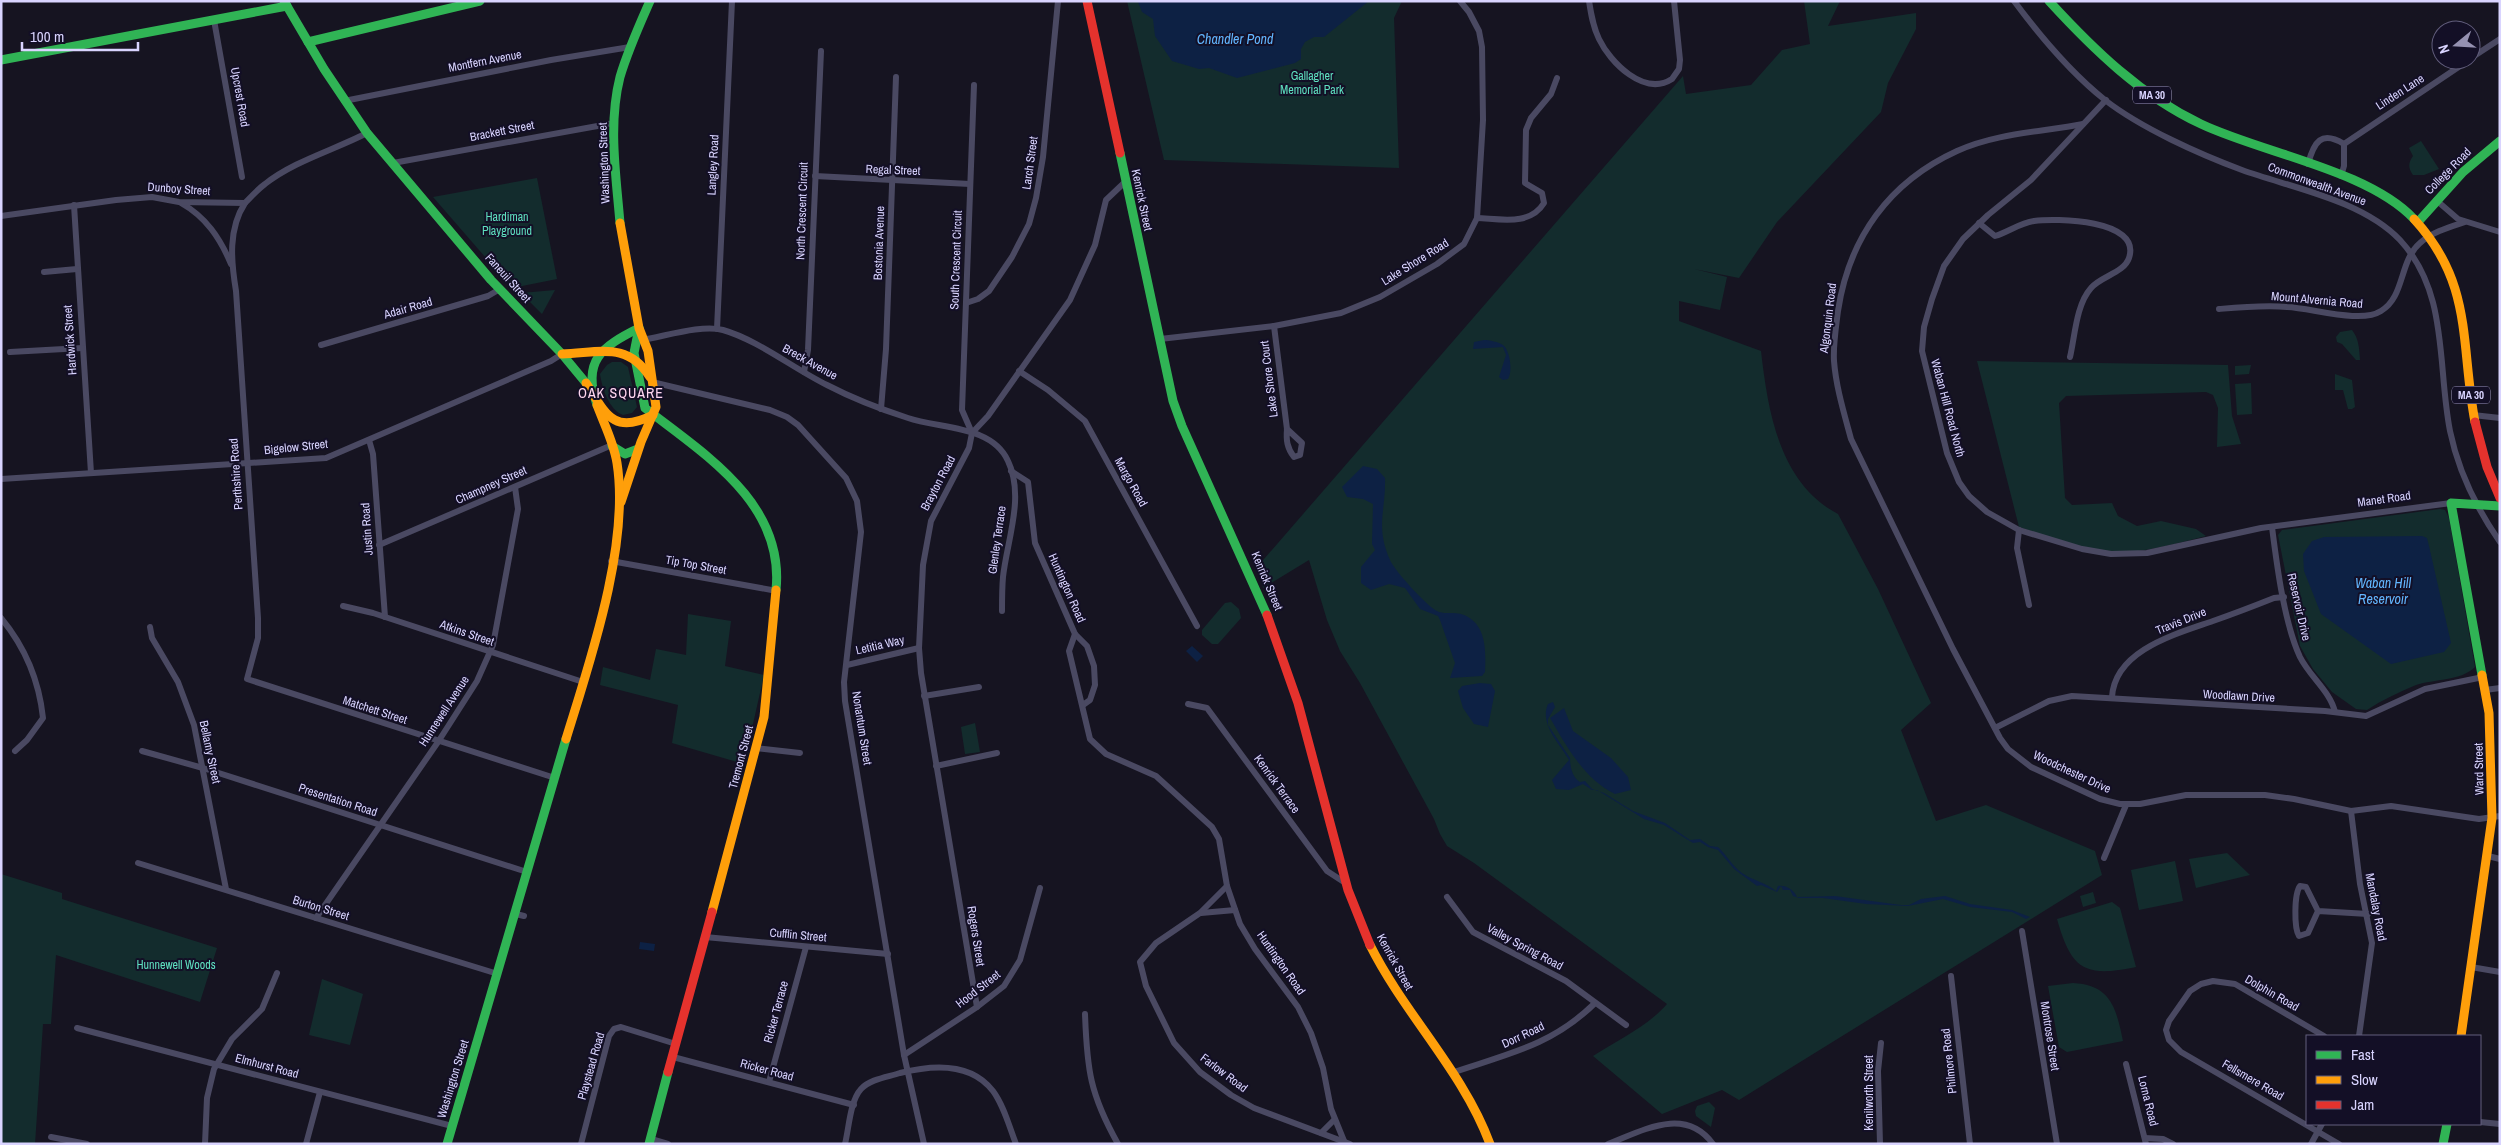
<svg xmlns="http://www.w3.org/2000/svg" width="2501" height="1145" font-family="'Archivo Narrow',sans-serif">
<style>
.green{fill:#132c2d}
.water{fill:#0d2144}
.lines{fill:none;stroke-linecap:round;stroke-linejoin:round}
.street{stroke:#4a4962;stroke-width:6}
.fast{stroke:#30b455;stroke-width:9}
.slow{stroke:#ff9f0a;stroke-width:9}
.jam{stroke:#e5322d;stroke-width:9}
.labels{text-anchor:middle;stroke-width:4;stroke-linejoin:round;paint-order:stroke}
.shield{fill:#130f26;stroke:#9e99be;stroke-width:1}
.shield-label{font-size:11px;font-weight:bold;fill:#d9d4ff}
.street-label{font-size:12px;fill:#d9d4ff;stroke:#130f26}
.park-label{font-size:12px;fill:#5fe0c0;stroke:#130f26}
.water-label{font-size:14px;font-style:italic;fill:#62b6ff;stroke:#130f26}
.neighbourhood-label{font-size:14px;letter-spacing:1px;fill:#ffd6f0;stroke:#130f26}
</style>
<rect width="100%" height="100%" fill="#161421"/>
<!-- green -->
<g class="green">
<polygon points="1127,1 1402,1 1394,18 1399,168 1164,160"/>
<path d="M1804 1H1840L1828 26 1916 13V29L1888 83 1881 112 1777 222 1739 278 1694 269 1727 277 1720 310 1679 301V321L1761 351C1768 411 1779 483 1838 514L1878 589 1931 703 1901 730 1936 821 1986 805 2095 851 2102 875 1739 1100 1722 1090 1662 1114 1593 1056C1618 1040 1648 1026 1667 1004L1474 863 1447 846 1440 834 1434 819 1360 683 1340 651 1327 620 1309 560 1263 588 1258 566 1683 76 1686 94 1751 85 1782 50 1810 44Z"/>
<path d="M2421 141 2439 169 2424 175H2413C2408 168 2408 163 2413 156L2409 148Z"/>
<polygon points="537,178 557,279 512,288 433,197"/>
<polygon points="555,290 542,314 521,293"/>
<path d="M2352 330C2359 339 2359 348 2360 360H2356L2342 344 2337 342 2336 337 2340 332Z"/>
<path d="M1977 361 2228 365 2232 416 2241 444 2217 447 2218 408 2213 395 2206 392 2066 396 2059 403 2065 498 2072 505 2112 503 2118 516 2137 526 2161 521 2196 529 2206 536C2169 545 2127 559 2089 549 2065 544 2042 534 2019 527Z"/>
<path d="M612 362H621L628 367 637 407 632 413 623 415C609 410 602 388 600 374L607 365Z"/>
<polygon points="2251,365 2249,374 2235,375 2235,366"/>
<polygon points="2335,374 2352,380 2355,407 2352,409 2348,409 2343,390 2335,390"/>
<polygon points="2251,383 2252,414 2237,415 2235,384"/>
<path d="M2440 509 2445 510 2449 518 2475 667C2461 681 2434 679 2416 685 2399 692 2382 700 2367 710L2356 709 2332 692 2313 669 2300 646 2278 535 2282 530Z"/>
<polygon points="1231,602 1239,609 1241,618 1218,644 1212,644 1202,635 1202,630 1225,603"/>
<polygon points="688,614 731,621 725,666 764,675 744,764 672,743 678,705 600,685 603,667 650,680 656,649 686,655"/>
<polygon points="975,723 980,752 965,754 961,727"/>
<polygon points="2227,853 2250,875 2196,888 2189,859"/>
<polygon points="2175,861 2183,901 2139,910 2131,870"/>
<polygon points="1,874 62,893 62,899 217,948 200,1002 56,955 51,1024 43,1024 35,1144 1,1144"/>
<polygon points="2093,892 2096,903 2083,907 2080,896"/>
<path d="M2112 902 2120 908 2136 967C2084 978 2071 969 2057 919Z"/>
<polygon points="322,979 363,994 350,1045 309,1035"/>
<path d="M2073 983C2111 985 2116 1008 2123 1041L2067 1052 2059 1047 2048 986Z"/>
<polygon points="1709,1102 1715,1108 1711,1127 1696,1116 1695,1111 1697,1106"/>
</g>
<!-- water -->
<g class="water">
<polygon points="1369,1 1324,37 1314,37 1305,42 1301,49 1301,59 1295,63 1237,78 1209,68 1199,69 1172,61 1155,36 1153,19 1142,12 1138,2"/>
<path d="M1484 340C1489 340 1499 342 1503 345 1510 350 1513 372 1508 379L1503 380 1499 377 1506 355 1503 347 1473 349 1474 342Z"/>
<path d="M1363 466 1377 469 1385 478C1386 511 1375 526 1390 560 1394 570 1429 609 1439 612 1446 614 1454 612 1461 614 1487 622 1486 651 1485 672L1482 676 1450 678 1455 663 1440 620 1438 616 1420 609 1405 588 1389 584 1371 590 1361 583V567L1375 550 1372 544 1373 504 1363 499 1347 497 1342 487Z"/>
<polygon points="2422,536 2427,538 2429,546 2451,643 2444,652 2391,664 2321,614 2304,571 2303,554 2312,541 2324,537"/>
<polygon points="1192,646 1203,656 1197,662 1186,651"/>
<polygon points="1480,683 1491,684 1495,691 1488,727 1474,724 1463,708 1458,691 1462,686"/>
<path d="M1553 702 1555 707 1548 719V725L1570 758C1570 766 1572 777 1580 782L1585 781 1592 789 1604 793 1633 811 1665 823 1690 840 1700 839 1710 846 1718 847C1727 855 1732 866 1742 873 1754 881 1765 882 1776 891L1778 886C1786 885 1793 889 1797 897L1835 896 1901 905H1909L1921 899 1945 896 1970 904 2012 910 2030 917 2026 919 2012 912 1970 907 1943 899 1908 906 1866 904 1823 898H1799L1793 896 1790 890H1783L1781 886 1777 892 1761 885 1757 886 1734 869 1718 850 1708 847 1700 842 1693 843 1664 825 1644 819 1597 790H1592L1583 784 1569 790 1556 789 1552 780 1569 760C1560 744 1539 724 1548 704Z"/>
<path d="M1564 708 1573 731 1611 758 1628 777 1631 790 1615 794C1584 779 1567 747 1550 718Z"/>
<polygon points="640,942 655,944 654,951 639,949"/>
</g>
<g class="lines">
<!-- street -->
<g class="street">
<path d="M1589 1C1591 14 1593 27 1599 39 1610 62 1644 97 1672 79L1679 69 1680 60 1674 1"/>
<path d="M2014 1C2040 36 2071 73 2105 100 2141 128 2199 154 2242 170 2292 188 2362 200 2400 240 2449 293 2437 365 2450 431 2458 470 2477 509 2500 542"/>
<polyline points="214,20 242,177"/>
<polyline points="2471,58 2500,39"/>
<polyline points="2106,100 2031,180 1988,215 1963,239 1944,266 1932,299 1924,327 1922,351 1947,453 1959,482 1969,496 1987,512 2019,530 2082,549 2111,554 2147,553 2261,528 2451,503"/>
<polyline points="344,101 551,60 630,47"/>
<path d="M2083 124C2042 132 1996 133 1957 151 1889 182 1849 238 1838 311 1836 327 1833 345 1834 361 1836 387 1844 413 1851 439L1953 649 2000 738 2008 749 2031 767 2100 799 2120 804H2140L2186 795H2265L2294 799 2351 811 2391 806 2479 819 2500 816"/>
<polyline points="2344,144 2469,60"/>
<polyline points="393,163 614,123"/>
<path d="M2308 164C2314 142 2321 130 2344 144V166L2341 176"/>
<polyline points="815,176 970,184"/>
<polyline points="2436,200 2458,219 2500,232"/>
<path d="M181 203C206 217 220 238 231 264"/>
<path d="M245 203C228 229 231 261 236 291L258 618V638L247 679 555 778"/>
<polyline points="74,205 91,473"/>
<path d="M1 216 116 200 152 197 179 202 245 203C251 197 258 189 265 184 294 161 334 150 367 133"/>
<path d="M1477 218C1501 219 1530 226 1544 203L1542 193 1525 183 1526 130 1531 118 1551 94 1557 78"/>
<path d="M1979 223 1995 236C2008 232 2020 223 2034 221 2055 218 2142 219 2129 258 2124 273 2101 276 2091 288 2076 305 2075 336 2070 357"/>
<polyline points="44,272 77,269"/>
<polyline points="966,303 978,299 989,291 1012,257 1029,224 1036,198 1043,157 1058,1"/>
<path d="M2219 309C2242 307 2264 305 2287 307 2312 308 2361 324 2381 311 2405 297 2399 261 2420 243 2432 232 2450 227 2465 222"/>
<path d="M1274 326 1287 429C1286 440 1287 448 1294 457L1300 455 1302 443 1287 429"/>
<polyline points="717,329 732,1"/>
<polyline points="1160,339 1274,326 1341,313 1380,297 1437,264 1464,244 1477,218 1483,120 1482,47 1479,31 1469,12 1460,1"/>
<path d="M641 340C663 337 701 324 723 330 758 340 794 369 827 385 852 398 880 409 908 418 940 429 992 425 1008 461 1025 497 1007 540 1003 577 1002 588 1002 599 1002 611"/>
<polyline points="321,345 488,296 500,289"/>
<polyline points="10,352 82,348"/>
<polyline points="1019,371 1048,390 1085,421 1197,626"/>
<polyline points="804,372 808,350 821,51"/>
<polyline points="652,382 770,410 787,417 798,425 846,478 857,501 861,532 844,682 845,701 904,1055 924,1144"/>
<polyline points="881,409 886,349 896,77"/>
<polyline points="2473,415 2500,418"/>
<polyline points="972,433 962,410 974,85"/>
<polyline points="369,440 373,454 385,617"/>
<polyline points="1011,471 1028,482 1035,543 1075,634 1087,646 1094,666 1095,685 1090,700 1083,705"/>
<polyline points="1,479 326,458 551,361 562,354"/>
<path d="M2272 527C2277 566 2284 622 2300 657 2310 677 2330 691 2335 712"/>
<polyline points="2019,530 2017,548 2029,605"/>
<polyline points="379,545 612,445"/>
<polyline points="611,561 777,591"/>
<polyline points="343,606 373,613 583,682"/>
<path d="M1 618C25 647 39 680 43 718L27 740 15 751"/>
<polyline points="150,627 152,638 178,682 194,725 226,889"/>
<polyline points="1075,634 1069,651 1090,739 1106,754 1156,776 1212,827 1219,839 1227,886 1240,924 1255,949 1298,1007 1311,1033 1323,1068 1331,1109 1344,1141"/>
<polyline points="847,665 919,648"/>
<polyline points="2485,690 2500,688"/>
<polyline points="924,696 979,687"/>
<path d="M2112 697C2115 650 2176 634 2213 621 2233 614 2254 606 2274 598L2284 597"/>
<polyline points="1188,704 1207,708 1327,871 1347,884"/>
<polyline points="1995,728 2049,701 2072,696 2325,711 2366,716 2425,689 2483,677"/>
<polyline points="756,748 800,753"/>
<polyline points="142,751 203,768 527,872"/>
<polyline points="936,766 997,753"/>
<polyline points="2351,811 2360,884 2372,943 2359,1036"/>
<polyline points="2488,856 2500,859"/>
<polyline points="2104,858 2126,805"/>
<polyline points="138,863 498,974"/>
<polyline points="1227,886 1200,913 1156,943 1140,962 1146,986 1174,1043 1200,1072 1231,1095 1254,1108 1350,1144"/>
<polyline points="1447,897 1473,932 1566,981 1626,1025"/>
<path d="M2318 911 2308 933 2299 936C2294 928 2294 894 2300 886L2306 887 2318 911 2368 914"/>
<polyline points="1201,913 1235,910"/>
<polyline points="516,914 524,916"/>
<polyline points="316,918 438,742 477,681 493,645 518,509 515,487"/>
<polyline points="2022,931 2057,1144"/>
<polyline points="705,937 888,954"/>
<polyline points="2471,967 2500,972"/>
<polyline points="1951,976 1970,1144"/>
<polyline points="977,1007 921,673 919,648 923,565 931,521 969,448 972,433 988,416 1070,300 1095,245 1106,200 1125,182"/>
<path d="M1085 1014C1087 1070 1090 1094 1118 1144"/>
<polyline points="77,1028 452,1126"/>
<polyline points="2324,1036 2235,984 2213,981 2201,984 2190,991 2169,1021 2166,1030 2169,1040 2181,1052 2339,1144"/>
<polyline points="904,1055 977,1007 1004,986 1020,960 1040,888"/>
<polyline points="673,1057 854,1105"/>
<polyline points="2126,1064 2146,1144"/>
<path d="M1454 1072C1508 1054 1552 1045 1594 1004"/>
<polyline points="769,1082 806,947"/>
<polyline points="2480,1122 2500,1124"/>
<polyline points="1321,1133 1334,1120"/>
<polyline points="51,1137 87,1144"/>
<polyline points="2145,1138 2163,1139 2173,1144"/>
<polyline points="651,1139 668,1144"/>
<polyline points="205,1144 207,1098 214,1069 232,1039 262,1009 277,973"/>
<polyline points="306,1144 320,1092"/>
<polyline points="581,1144 609,1036 614,1029 621,1027 676,1044"/>
<path d="M845 1144C849 1128 850 1101 861 1089 870 1079 888 1077 900 1073 931 1065 971 1062 993 1091 1004 1106 1009 1126 1016 1144"/>
<path d="M1608 1144C1644 1130 1685 1106 1713 1144"/>
<polyline points="1880,1144 1878,1071 1881,1043"/>
<polyline points="2311,1144 2322,1124"/>
</g>
<!-- fast -->
<g class="fast">
<polyline points="284,1 324,69 367,133 491,280 562,354 586,383"/>
<path d="M2049 1C2093 49 2141 96 2201 124 2262 153 2368 170 2414 219"/>
<polyline points="308,42 480,1"/>
<polyline points="1,60 287,6"/>
<polyline points="1120,153 1173,401 1182,426 1267,615"/>
<polyline points="2418,222 2463,172 2500,141"/>
<path d="M620 223C616 175 608 124 620 77 628 50 639 26 650 1"/>
<path d="M639 328 634 353 645 408C704 454 785 503 776 590"/>
<path d="M597 405C582 361 601 347 639 328"/>
<polyline points="612,446 625,454 638,449"/>
<polyline points="2482,675 2451,503 2500,506"/>
<polyline points="447,1144 566,739"/>
<polyline points="649,1144 668,1072"/>
<polyline points="2443,1144 2447,1124"/>
</g>
<!-- slow -->
<g class="slow">
<path d="M2414 219C2474 284 2460 344 2475 422"/>
<polyline points="620,223 639,328 648,351 656,407 641,442 621,502"/>
<path d="M562 354C599 353 627 341 650 377"/>
<path d="M586 383C606 414 613 435 653 415"/>
<path d="M566 739C590 661 630 545 617 463 614 443 604 424 597 405"/>
<polyline points="712,912 764,717 776,590"/>
<path d="M1370 945C1405 1015 1463 1071 1490 1144"/>
<polyline points="2461,1036 2492,818 2489,713 2482,675"/>
</g>
<!-- jam -->
<g class="jam">
<polyline points="1087,1 1120,153"/>
<polyline points="2475,422 2487,467 2500,498"/>
<polyline points="1267,615 1298,703 1348,890 1370,945"/>
<polyline points="668,1072 712,912"/>
</g>
</g>
<g class="labels">
<!-- shield labels -->
<g class="shield">
<rect x="2133" y="86.5" width="38" height="17" rx="4"/>
<rect x="2452" y="386.5" width="38" height="17" rx="4"/>
</g>
<g class="shield-label">
<text x="2152" y="99">MA 30</text>
<text x="2471" y="399">MA 30</text>
</g>
<!-- street labels -->
<g class="street-label">
<text transform="translate(485 61) rotate(-11)" y="4">Montfern Avenue</text>
<text transform="translate(2400 92) rotate(-33)" y="4">Linden Lane</text>
<text transform="translate(240 97) rotate(80)" y="4">Upcrest Road</text>
<text transform="translate(502 131) rotate(-11)" y="4">Brackett Street</text>
<text transform="translate(604 163) rotate(-92)" y="4">Washington Street</text>
<text transform="translate(1030 163) rotate(-82)" y="4">Larch Street</text>
<text transform="translate(713 165) rotate(-87)" y="4">Langley Road</text>
<text transform="translate(893 170) rotate(2)" y="4">Regal Street</text>
<text transform="translate(2448 171) rotate(-45)" y="4">College Road</text>
<text transform="translate(2317 184) rotate(20)" y="4">Commonwealth Avenue</text>
<text transform="translate(179 189) rotate(4)" y="4">Dunboy Street</text>
<text transform="translate(1142 200) rotate(78)" y="4">Kenrick Street</text>
<text transform="translate(802 211) rotate(-88)" y="4">North Crescent Circuit</text>
<text transform="translate(879 243) rotate(-88)" y="4">Bostonia Avenue</text>
<text transform="translate(956 260) rotate(-88)" y="4">South Crescent Circuit</text>
<text transform="translate(1415 262) rotate(-32)" y="4">Lake Shore Road</text>
<text transform="translate(508 278) rotate(48)" y="4">Faneuil Street</text>
<text transform="translate(2317 300) rotate(5)" y="4">Mount Alvernia Road</text>
<text transform="translate(408 308) rotate(-16)" y="4">Adair Road</text>
<text transform="translate(1828 318) rotate(-83)" y="4">Algonquin Road</text>
<text transform="translate(70 340) rotate(-94)" y="4">Hardwick Street</text>
<text transform="translate(810 362) rotate(29)" y="4">Breck Avenue</text>
<text transform="translate(1269 379) rotate(-97)" y="4">Lake Shore Court</text>
<text transform="translate(1948 408) rotate(75)" y="4">Waban Hill Road North</text>
<text transform="translate(296 447) rotate(-6)" y="4">Bigelow Street</text>
<text transform="translate(236 474) rotate(-94)" y="4">Perthshire Road</text>
<text transform="translate(1131 482) rotate(61)" y="4">Margo Road</text>
<text transform="translate(938 483) rotate(-62)" y="4">Brayton Road</text>
<text transform="translate(491 485) rotate(-24)" y="4">Champney Street</text>
<text transform="translate(2384 499) rotate(-8)" y="4">Manet Road</text>
<text transform="translate(367 529) rotate(-94)" y="4">Justin Road</text>
<text transform="translate(997 540) rotate(-82)" y="4">Glenley Terrace</text>
<text transform="translate(696 565) rotate(10)" y="4">Tip Top Street</text>
<text transform="translate(1267 581) rotate(67)" y="4">Kenrick Street</text>
<text transform="translate(1067 588) rotate(66)" y="4">Huntington Road</text>
<text transform="translate(2299 607) rotate(77)" y="4">Reservoir Drive</text>
<text transform="translate(2181 621) rotate(-22)" y="4">Travis Drive</text>
<text transform="translate(467 633) rotate(19)" y="4">Atkins Street</text>
<text transform="translate(880 645) rotate(-13)" y="4">Letitia Way</text>
<text transform="translate(2239 696) rotate(3)" y="4">Woodlawn Drive</text>
<text transform="translate(375 710) rotate(18)" y="4">Matchett Street</text>
<text transform="translate(444 711) rotate(-57)" y="4">Hunnewell Avenue</text>
<text transform="translate(862 728) rotate(81)" y="4">Nonantum Street</text>
<text transform="translate(210 752) rotate(78)" y="4">Bellamy Street</text>
<text transform="translate(741 757) rotate(-75)" y="4">Tremont Street</text>
<text transform="translate(2479 769) rotate(-91)" y="4">Ward Street</text>
<text transform="translate(2072 772) rotate(25)" y="4">Woodchester Drive</text>
<text transform="translate(1277 784) rotate(54)" y="4">Kenrick Terrace</text>
<text transform="translate(338 800) rotate(18)" y="4">Presentation Road</text>
<text transform="translate(2376 907) rotate(79)" y="4">Mandalay Road</text>
<text transform="translate(321 908) rotate(17)" y="4">Burton Street</text>
<text transform="translate(798 935) rotate(5)" y="4">Cufflin Street</text>
<text transform="translate(976 936) rotate(81)" y="4">Rogers Street</text>
<text transform="translate(1525 947) rotate(28)" y="4">Valley Spring Road</text>
<text transform="translate(1395 962) rotate(61)" y="4">Kenrick Street</text>
<text transform="translate(1281 963) rotate(55)" y="4">Huntington Road</text>
<text transform="translate(978 989) rotate(-38)" y="4">Hood Street</text>
<text transform="translate(2272 993) rotate(30)" y="4">Dolphin Road</text>
<text transform="translate(776 1012) rotate(-75)" y="4">Ricker Terrace</text>
<text transform="translate(1523 1035) rotate(-25)" y="4">Dorr Road</text>
<text transform="translate(2050 1036) rotate(81)" y="4">Montrose Street</text>
<text transform="translate(1949 1061) rotate(-96)" y="4">Philmore Road</text>
<text transform="translate(267 1066) rotate(15)" y="4">Elmhurst Road</text>
<text transform="translate(591 1066) rotate(-74)" y="4">Playstead Road</text>
<text transform="translate(767 1070) rotate(15)" y="4">Ricker Road</text>
<text transform="translate(1224 1073) rotate(37)" y="4">Farlow Road</text>
<text transform="translate(453 1079) rotate(-73)" y="4">Washington Street</text>
<text transform="translate(2253 1080) rotate(30)" y="4">Fellsmere Road</text>
<text transform="translate(1869 1093) rotate(-90)" y="4">Kenilworth Street</text>
<text transform="translate(2148 1101) rotate(76)" y="4">Lorna Road</text>
</g>
<!-- park labels -->
<g class="park-label">
<text x="1312" y="80">Gallagher<tspan x="1312" dy="14">Memorial Park</tspan></text>
<text x="507" y="221">Hardiman<tspan x="507" dy="14">Playground</tspan></text>
<text x="176" y="969">Hunnewell Woods</text>
</g>
<!-- water labels -->
<g class="water-label">
<text x="1235" y="44">Chandler Pond</text>
<text x="2383" y="588">Waban Hill<tspan x="2383" dy="16">Reservoir</tspan></text>
</g>
<!-- neighbourhood labels -->
<g class="neighbourhood-label">
<text x="621" y="398">OAK SQUARE</text>
</g>
</g>
<!-- border -->
<rect width="2501" height="1145" fill="none" stroke="#d9d4ff" stroke-width="5"/>
<!-- legend -->
<rect x="2306" y="1035" width="175" height="90" fill="#130f26" stroke="#625e7d"/>
<rect x="2316" y="1051" width="25" height="8" fill="#30b455" stroke="#625e7d"/>
<text x="2351" y="1060" font-size="15" fill="#d9d4ff">Fast</text>
<rect x="2316" y="1076" width="25" height="8" fill="#ff9f0a" stroke="#625e7d"/>
<text x="2351" y="1085" font-size="15" fill="#d9d4ff">Slow</text>
<rect x="2316" y="1101" width="25" height="8" fill="#e5322d" stroke="#625e7d"/>
<text x="2351" y="1110" font-size="15" fill="#d9d4ff">Jam</text>
<!-- north arrow -->
<g transform="translate(2456 45) rotate(252)"><circle r="24" fill="#130f26" stroke="#625e7d"/>
<path d="M0-4L9 19L0 12L-9 19Z" fill="#9591b1"/>
<text y="-8" font-size="14" font-weight="bold" text-anchor="middle" fill="#d9d4ff">N</text>
</g>
<!-- scale -->
<path d="M22 42v8h116v-8" fill="none" stroke="#d9d4ff" stroke-width="2.5"/>
<text x="30" y="42" font-size="15" fill="#d9d4ff" stroke="#130f26" stroke-width="4" paint-order="stroke">100 m</text>
</svg>
